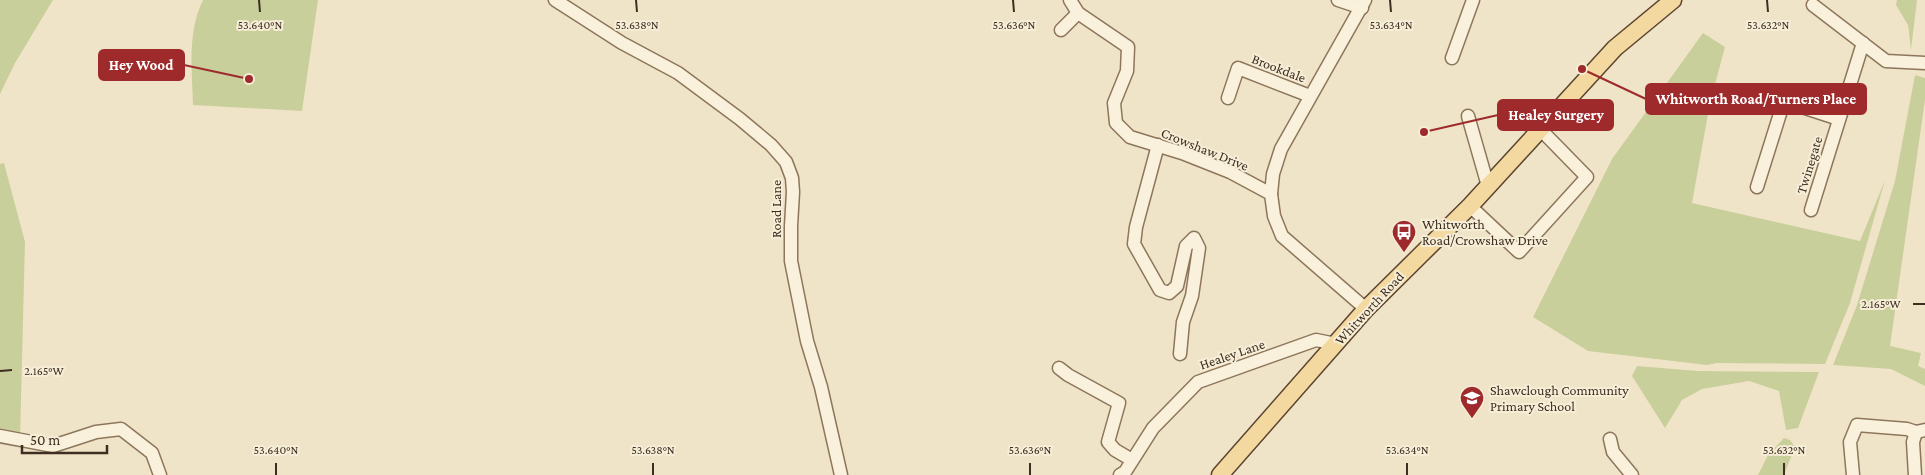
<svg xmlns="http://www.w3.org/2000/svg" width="1925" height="475" font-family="'Crimson Pro',serif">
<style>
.green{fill:#c9cf9b}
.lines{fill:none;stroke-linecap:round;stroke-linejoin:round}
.minor-casing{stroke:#8d765c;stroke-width:15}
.major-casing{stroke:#5b4430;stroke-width:19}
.minor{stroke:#faf1dc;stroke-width:12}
.major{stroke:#f3d9a0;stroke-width:16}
.ticks{fill:none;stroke:#3d2e20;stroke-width:2}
.labels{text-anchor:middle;stroke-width:4;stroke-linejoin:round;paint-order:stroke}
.street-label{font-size:14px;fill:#3d2e20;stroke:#f7eed8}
.poi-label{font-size:14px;fill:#3d2e20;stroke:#f7eed8;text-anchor:start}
.ticks-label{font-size:12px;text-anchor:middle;fill:#3d2e20;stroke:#f7eed8;stroke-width:4;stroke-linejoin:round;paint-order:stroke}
.leader{fill:none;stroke:#9e2a2b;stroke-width:2}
.callout-dot{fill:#9e2a2b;stroke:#f7eed8;stroke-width:2}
.callout{fill:#9e2a2b;stroke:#9e2a2b;stroke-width:2}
.callout-label{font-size:15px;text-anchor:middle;font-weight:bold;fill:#fff}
</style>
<rect width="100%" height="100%" fill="#f0e4c8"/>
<!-- green -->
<g class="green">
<polygon points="0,0 53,0 15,63 0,94"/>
<path d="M203 0H318L302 111 193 105C192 71 187 32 203 0Z"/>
<polygon points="1897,0 1917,0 1911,50 1908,25 1896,5"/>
<polygon points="1703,33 1725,47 1710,103 1692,203 1860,241 1885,180 1850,303 1825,364 1717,363 1707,365 1588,351 1533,317 1612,159"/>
<polygon points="1915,75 1925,78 1925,100 1890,346 1921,353 1918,366 1925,369 1925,386 1891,369 1833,365 1857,305 1895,181"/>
<polygon points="4,163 25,242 20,440 0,436 0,164"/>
<polygon points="1637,366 1698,371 1819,372 1798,428 1786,430 1779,391 1749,381 1702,389 1682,400 1665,428 1632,376"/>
<polygon points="1784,438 1790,440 1795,447 1784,475 1758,475 1768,455"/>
</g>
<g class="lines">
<defs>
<g id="minor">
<polyline points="555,0 622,43 678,73 740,119 771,145 786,162 792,178 793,192 791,226 791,261 807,341 821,387 841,475"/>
<polyline points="1070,0 1078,13 1128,47 1127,71 1114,103 1116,123 1130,137 1182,153 1230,172 1271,194 1274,216 1282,236 1366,309"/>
<polyline points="1338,0 1362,8"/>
<polyline points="1813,5 1886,61 1925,63"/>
<polyline points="1061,30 1078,13"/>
<polyline points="1452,58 1473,0"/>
<polyline points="1228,98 1238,68 1310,96"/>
<polyline points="1468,116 1488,186"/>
<polyline points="1158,145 1136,227 1134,244 1160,290 1169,293 1177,286 1186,246 1194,238 1199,248 1192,296 1183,322 1180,354"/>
<polyline points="1757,187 1784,101 1839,119"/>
<polyline points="1271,194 1273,174 1281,149 1365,0"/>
<polyline points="1470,206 1519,252 1587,177 1540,129"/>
<polyline points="1811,210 1863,43"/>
<polyline points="1059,368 1068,375 1119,403 1108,442 1115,450 1132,460"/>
<polyline points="0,436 53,446 96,432 121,429 152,453 160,475"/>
<polyline points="1610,439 1613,452 1632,475"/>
<polyline points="1120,475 1125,472 1153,428 1198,382 1316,340 1336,344"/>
<polyline points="1853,475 1850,442 1857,425 1907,429 1916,432 1925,430"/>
<polyline points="1915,475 1913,442 1916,432"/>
</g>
<polyline id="major" points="1220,475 1366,309 1470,206 1615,48 1673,0"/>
</defs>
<!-- minor casing -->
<use href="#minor" class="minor-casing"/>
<!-- major casing -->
<use href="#major" class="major-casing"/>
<!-- minor -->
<use href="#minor" class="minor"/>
<!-- major -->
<use href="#major" class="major"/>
</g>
<!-- ticks -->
<path class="ticks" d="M259 0 260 12M636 0 637 12M1013 0 1014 12M1390 0 1391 12M1767 0 1768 12M1913 304H1925M0 371 12 370M276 463V475M653 463V475M1030 463V475M1407 463V475M1784 463V475"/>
<!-- icons -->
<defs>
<symbol id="bus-pin" viewBox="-11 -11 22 30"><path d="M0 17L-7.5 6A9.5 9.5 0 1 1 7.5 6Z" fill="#9e2a2b" stroke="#f7eed8"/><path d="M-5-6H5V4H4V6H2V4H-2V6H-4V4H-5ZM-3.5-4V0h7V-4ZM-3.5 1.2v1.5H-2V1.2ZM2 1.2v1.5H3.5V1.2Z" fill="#fff"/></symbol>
<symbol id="school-pin" viewBox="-11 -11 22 30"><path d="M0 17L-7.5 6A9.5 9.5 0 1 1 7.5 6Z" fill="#9e2a2b" stroke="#f7eed8"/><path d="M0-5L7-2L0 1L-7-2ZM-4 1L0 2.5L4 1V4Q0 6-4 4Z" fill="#fff"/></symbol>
</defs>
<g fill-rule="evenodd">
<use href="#bus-pin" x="1390" y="218" width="28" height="38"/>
<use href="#school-pin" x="1458" y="384" width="28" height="38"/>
</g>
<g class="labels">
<!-- street labels -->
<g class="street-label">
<text transform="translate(1279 68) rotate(21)" y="5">Brookdale</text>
<text transform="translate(1205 149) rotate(22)" y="5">Crowshaw Drive</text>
<text transform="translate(1809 165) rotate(-73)" y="5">Twinegate</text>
<text transform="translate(776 209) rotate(-90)" y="5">Road Lane</text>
<text transform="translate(1369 308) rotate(-47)" y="5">Whitworth Road</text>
<text transform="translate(1232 354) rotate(-19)" y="5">Healey Lane</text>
</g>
<!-- poi labels -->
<g class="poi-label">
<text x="1422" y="229">Whitworth<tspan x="1422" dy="16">Road/Crowshaw Drive</tspan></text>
<text x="1490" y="395">Shawclough Community<tspan x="1490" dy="16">Primary School</tspan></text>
</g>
</g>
<g class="ticks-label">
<text x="260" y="29">53.640°N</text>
<text x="637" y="29">53.638°N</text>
<text x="1014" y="29">53.636°N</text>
<text x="1391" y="29">53.634°N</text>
<text x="1768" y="29">53.632°N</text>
<text x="1881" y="308">2.165°W</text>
<text x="44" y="375">2.165°W</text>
<text x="276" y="454">53.640°N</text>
<text x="653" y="454">53.638°N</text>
<text x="1030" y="454">53.636°N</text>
<text x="1407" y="454">53.634°N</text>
<text x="1784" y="454">53.632°N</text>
</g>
<!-- callouts -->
<path class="leader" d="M249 79L184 65M1582 69L1646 99M1424 132L1498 115"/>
<g class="callout-dot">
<circle cx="249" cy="79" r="5"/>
<circle cx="1582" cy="69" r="5"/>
<circle cx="1424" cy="132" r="5"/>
</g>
<g class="callout">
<rect x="99" y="50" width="85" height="30" rx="5"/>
<rect x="1646" y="84" width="220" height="30" rx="5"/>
<rect x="1498" y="100" width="115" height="30" rx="5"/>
</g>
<g class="callout-label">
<text x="141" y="70">Hey Wood</text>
<text x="1756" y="104">Whitworth Road/Turners Place</text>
<text x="1556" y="120">Healey Surgery</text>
</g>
<!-- scale -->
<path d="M22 445v8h85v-8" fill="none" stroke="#3d2e20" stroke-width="2.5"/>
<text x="30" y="445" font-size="15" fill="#3d2e20" stroke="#f7eed8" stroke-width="4" paint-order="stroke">50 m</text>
</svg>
